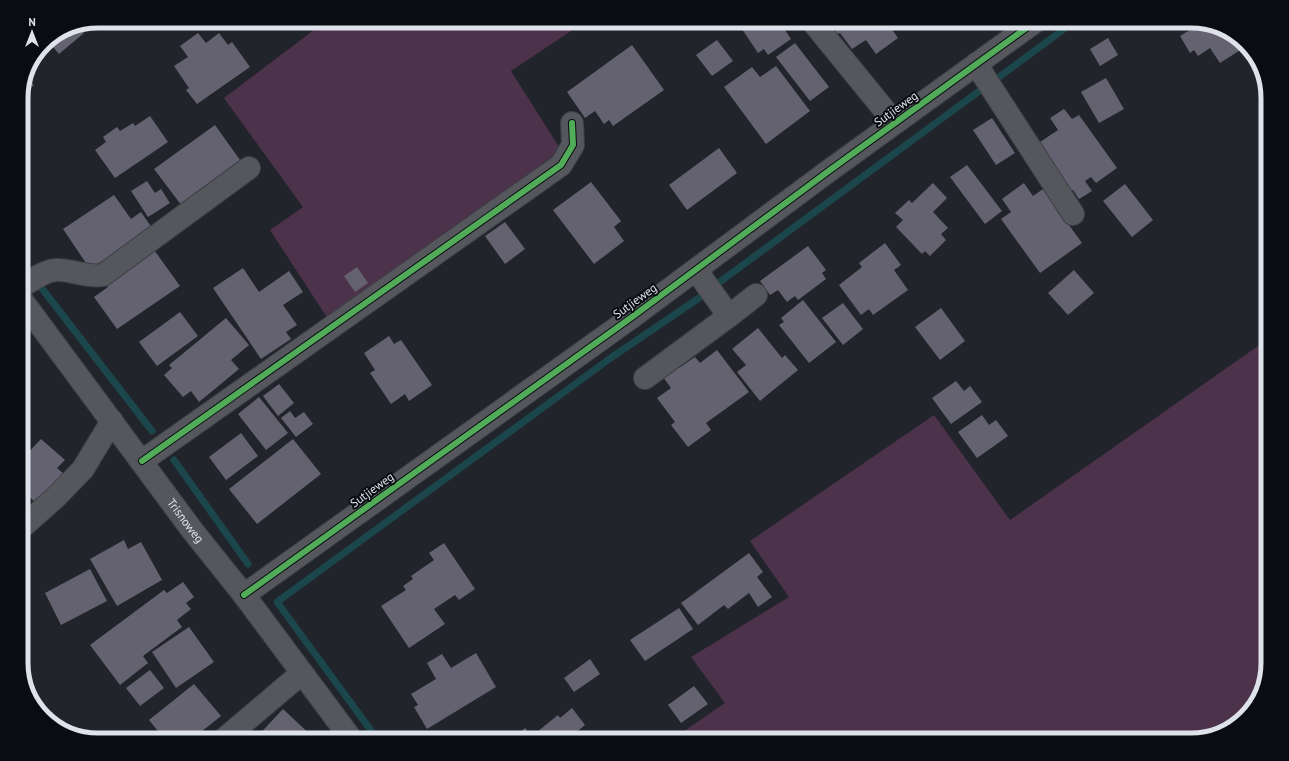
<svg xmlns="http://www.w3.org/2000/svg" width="1289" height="761" font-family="'PT Sans',sans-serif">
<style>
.green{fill:#4d324b}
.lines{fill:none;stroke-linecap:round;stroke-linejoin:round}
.stream{stroke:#1b474c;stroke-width:7}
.building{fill:#646270}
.minor-casing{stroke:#3d4046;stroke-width:24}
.minor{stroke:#55575d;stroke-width:22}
.cycleway-casing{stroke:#090c11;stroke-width:8}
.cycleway{stroke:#51ab58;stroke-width:6}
.labels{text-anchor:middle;stroke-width:4;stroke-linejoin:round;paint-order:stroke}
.street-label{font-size:12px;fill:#dee2eb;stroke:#090c11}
.rim{fill:none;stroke:#dee2eb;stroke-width:5}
</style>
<rect width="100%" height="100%" fill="#21242b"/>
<!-- green -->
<g class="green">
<polygon points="326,21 586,21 511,71 561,150 328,319 270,230 303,207 224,98"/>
<polygon points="1268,339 1268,663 1257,701 1229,730 1191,740 671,740 725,703 691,657 789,597 750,541 934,415 1010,520"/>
</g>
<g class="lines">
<!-- stream -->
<g class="stream">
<polyline points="999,77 1075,21"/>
<polyline points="21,260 31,273"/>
<polyline points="37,282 152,431"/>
<polyline points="717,284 982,89"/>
<polyline points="174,460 248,564"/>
<polyline points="378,740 277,602 612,357 702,296"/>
</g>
</g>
<!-- building -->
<g class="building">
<polygon points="741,21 779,21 791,39 768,55 764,49 758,53 738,23"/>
<polygon points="828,21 886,21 898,38 876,54 866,40 852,49 840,33 837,34"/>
<polygon points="903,21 916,21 908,27"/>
<polygon points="1188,21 1229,32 1245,47 1220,63 1210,48 1198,56 1194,50 1190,53 1180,36 1193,28"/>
<polygon points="78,25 84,33 59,54 48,41 69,27"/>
<polygon points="198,33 206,43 219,33 228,45 232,42 250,67 197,104 186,90 189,88 174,66 188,57 180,46"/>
<polygon points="1108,38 1118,55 1100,66 1090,49"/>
<polygon points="717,40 733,61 712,76 696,55"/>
<polygon points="795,43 829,87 810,101 776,57"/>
<polygon points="632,45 664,90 613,126 609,120 604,124 595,111 585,118 567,92"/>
<polygon points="776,66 810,111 766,144 724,87 752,67 760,77"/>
<polygon points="26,75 34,85 21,96 21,94"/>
<polygon points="1106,78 1124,109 1099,123 1081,92"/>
<polygon points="1064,109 1072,119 1079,115 1117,168 1096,183 1091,177 1085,181 1092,191 1079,199 1073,190 1065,196 1031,148 1058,130 1050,118"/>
<polygon points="150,116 168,142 115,178 95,150 106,142 103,137 117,127 120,131 133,123 135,126"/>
<polygon points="992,118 1015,153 996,165 973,130"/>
<polygon points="215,125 245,167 185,210 154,169"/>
<polygon points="719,148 737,173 687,210 669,185"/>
<polygon points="967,165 1002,211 985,224 950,177"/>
<polygon points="147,181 155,193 161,189 170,203 148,217 131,191"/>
<polygon points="591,182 621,221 614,227 624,241 594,264 553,210"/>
<polygon points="933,183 947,198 933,212 948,228 941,234 946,240 930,256 925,251 922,254 896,227 903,220 895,213 909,200 912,203"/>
<polygon points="1024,183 1033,196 1043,189 1082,243 1040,273 1001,219 1011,212 1002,199"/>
<polygon points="1125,184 1153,220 1132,237 1103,201"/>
<polygon points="114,195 131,219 141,212 152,228 90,269 63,229"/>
<polygon points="505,222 525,249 505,264 485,236"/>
<polygon points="149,243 180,286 117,329 94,297 108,287 105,283"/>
<polygon points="885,243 901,265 894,270 908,290 873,315 869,309 861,315 839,285 862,267 859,263"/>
<polygon points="808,246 826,270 822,273 826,279 798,300 795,296 787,302 778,290 770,295 760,281"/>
<polygon points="357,267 368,283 355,292 344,276"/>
<polygon points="243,268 259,292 289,271 303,292 283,305 297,325 286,332 291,339 261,359 213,288"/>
<polygon points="1074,270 1094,293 1068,315 1048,293"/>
<polygon points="803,300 836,342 809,363 779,325 784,322 781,318"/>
<polygon points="843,303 863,329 843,345 822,318"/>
<polygon points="941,308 965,341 940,360 915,327"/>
<polygon points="180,312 198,336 157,366 139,342"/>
<polygon points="226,318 249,345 231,360 239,369 199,402 191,391 183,397 164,375 172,368 169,365"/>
<polygon points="758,328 782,358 785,355 798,370 760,401 737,372 746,365 732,349"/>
<polygon points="389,336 394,344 401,340 432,385 409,401 405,394 391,404 370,373 375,370 364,353"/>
<polygon points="717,350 749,392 706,423 711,430 688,447 671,425 675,422 657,398 671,388 663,377 677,366 679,368 695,357 700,363"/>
<polygon points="956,381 964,391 970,386 982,402 951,424 932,398"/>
<polygon points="279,384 294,403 278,416 263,396"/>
<polygon points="259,397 288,433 266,450 238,414"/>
<polygon points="290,411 295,418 304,412 313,424 296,437 281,418"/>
<polygon points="982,415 989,425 996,420 1008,436 977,458 958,432"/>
<polygon points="241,433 258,456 226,480 209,457"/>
<polygon points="41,439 65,460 57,468 64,474 37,504 21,489 21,460"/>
<polygon points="293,439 321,474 257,524 229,489"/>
<polygon points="124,540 128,549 141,542 162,580 117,606 90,559"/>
<polygon points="444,543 475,589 459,600 455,595 434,609 445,624 409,648 381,606 406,590 403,586 413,579 411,576 434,560 429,553"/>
<polygon points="749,553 763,572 757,577 772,597 758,607 749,593 728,609 724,605 698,625 681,603"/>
<polygon points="90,569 107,601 61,625 45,593"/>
<polygon points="183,582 194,597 186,603 191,609 177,620 182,627 143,656 148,663 120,685 90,645 164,590 167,593"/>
<polygon points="679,608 693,629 645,661 630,640"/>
<polygon points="189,627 214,662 176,688 152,652"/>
<polygon points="476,653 496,687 427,729 414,707 418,705 411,694 436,679 427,663 442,654 451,668"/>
<polygon points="590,659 600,674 574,692 564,678"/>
<polygon points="150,670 164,688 140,706 126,688"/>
<polygon points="194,684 221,716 191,740 180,740 178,737 173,740 165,740 149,720"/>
<polygon points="694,686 708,704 681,723 668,705"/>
<polygon points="572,708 585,725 567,740 510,740 525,728 532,736 558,715 560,718"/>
<polygon points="283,709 316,740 254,740"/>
</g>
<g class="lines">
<defs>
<g id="minor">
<polyline points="812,21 895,123"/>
<polyline points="976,64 1073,214"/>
<path d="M21 287C31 281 43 271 56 270 72 269 86 278 103 275L249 168"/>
<path id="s1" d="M21 299 192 530 244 595 352 740"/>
<polyline points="729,316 756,295"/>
<polyline points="645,378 729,316 696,270"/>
<polyline points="142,461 561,165 573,145 572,123"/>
<polyline points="21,528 56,497 83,469 112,421"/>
<polyline points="244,595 632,317 830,170 1036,21"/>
<polyline points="223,740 302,673"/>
</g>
</defs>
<!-- minor casing -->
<use href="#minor" class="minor-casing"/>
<!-- minor -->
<use href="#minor" class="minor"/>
<defs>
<g id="cycleway">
<polyline points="142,461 561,165 573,145 572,123"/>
<polyline points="244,595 632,317 830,170 1036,21"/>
</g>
</defs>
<!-- cycleway casing -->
<use href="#cycleway" class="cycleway-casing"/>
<!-- cycleway -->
<use href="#cycleway" class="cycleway"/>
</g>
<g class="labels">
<!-- street labels -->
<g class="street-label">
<text transform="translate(896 109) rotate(-36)" y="4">Sutjieweg</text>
<text transform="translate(635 301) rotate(-36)" y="4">Sutjieweg</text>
<text transform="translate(372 490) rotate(-36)" y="4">Sutjieweg</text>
<text dy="4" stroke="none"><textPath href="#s1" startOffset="276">Trisnoweg</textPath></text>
</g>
</g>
<!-- crop -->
<path d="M0 0H1289V761H0ZM98 28H1191A70 70 0 0 1 1261 98V663A70 70 0 0 1 1191 733H98A70 70 0 0 1 28 663V98A70 70 0 0 1 98 28Z" fill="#090c11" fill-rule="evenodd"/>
<path class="rim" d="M98 28H1191A70 70 0 0 1 1261 98V663A70 70 0 0 1 1191 733H98A70 70 0 0 1 28 663V98A70 70 0 0 1 98 28Z"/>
<!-- north arrow -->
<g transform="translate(32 32)" stroke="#090c11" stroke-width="3" paint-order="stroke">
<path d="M0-3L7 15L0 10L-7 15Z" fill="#dee2eb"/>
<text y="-6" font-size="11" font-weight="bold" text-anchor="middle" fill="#dee2eb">N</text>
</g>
</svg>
